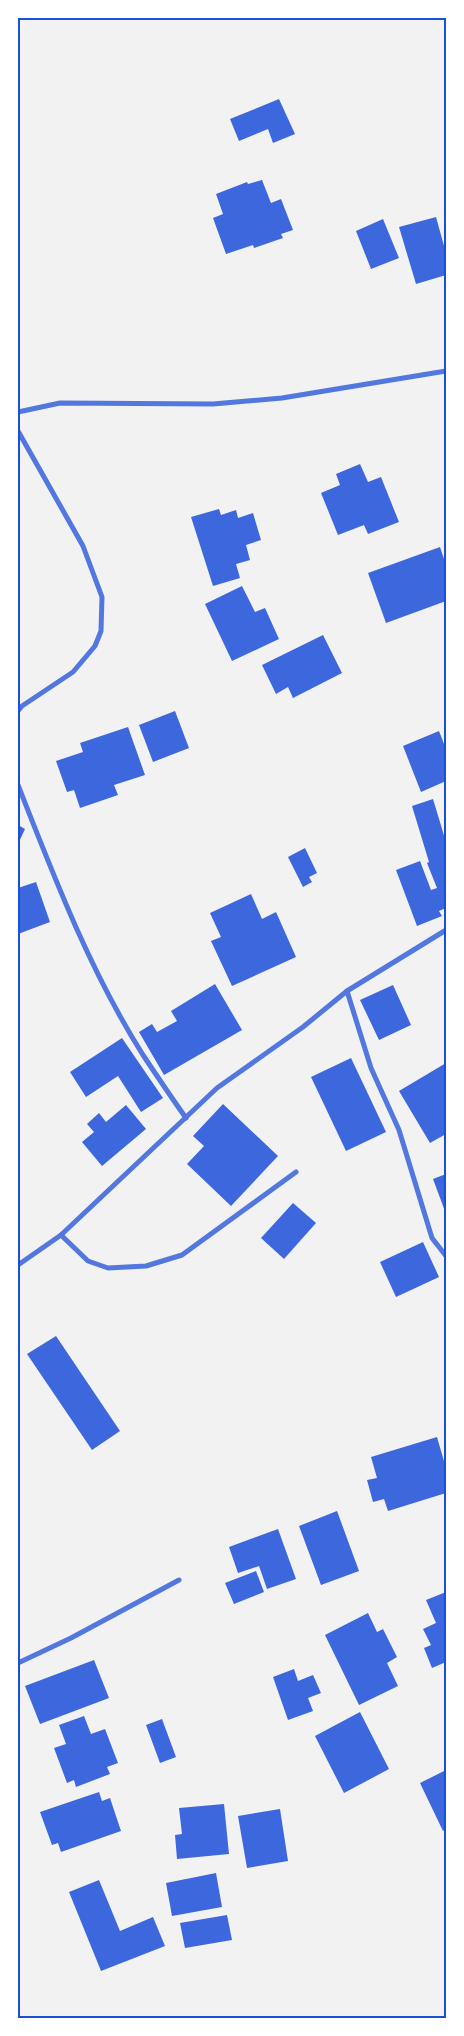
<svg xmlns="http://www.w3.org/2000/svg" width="464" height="2036" font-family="'Open Sans',sans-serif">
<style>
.building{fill:#3d67dc}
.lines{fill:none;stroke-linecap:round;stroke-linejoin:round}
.minor{stroke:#5277de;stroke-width:5}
.neatline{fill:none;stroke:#1d4ed8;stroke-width:2}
</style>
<rect width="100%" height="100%" fill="#f2f2f2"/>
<!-- building -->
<g class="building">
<polygon points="279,99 295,134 273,143 268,129 239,141 230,119"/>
<polygon points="262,180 271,203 281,199 293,230 281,234 283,238 254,248 253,245 226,254 213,218 223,214 216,194 247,182 248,184"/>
<polygon points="436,217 446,253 446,275 416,284 399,227"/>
<polygon points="383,219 399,258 371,269 356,231"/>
<polygon points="360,464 368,482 381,477 399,522 368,534 364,525 338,535 321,493 340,485 336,474"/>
<polygon points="219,509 221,515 236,510 238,518 253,513 261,540 246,545 250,560 236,564 240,578 213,586 191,517"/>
<polygon points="440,547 446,565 446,601 386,623 368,573"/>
<polygon points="242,586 255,612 265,608 279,639 232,661 205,604"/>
<polygon points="323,635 342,673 293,698 288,687 276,694 262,665"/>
<polygon points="175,711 189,748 153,762 139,725"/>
<polygon points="128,727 145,775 114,785 118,795 80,808 74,790 67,792 56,761 83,752 80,743"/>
<polygon points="439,731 446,749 446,781 421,792 403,746"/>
<polygon points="433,799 446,842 446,908 439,911 442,916 417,926 396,870 420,861 431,890 437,888 427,863 429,862 412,806"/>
<polygon points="18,825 25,829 18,844"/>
<polygon points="305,848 317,873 309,877 312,882 303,887 288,857"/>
<polygon points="36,882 50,922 18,934 18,888"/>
<polygon points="251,894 262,919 276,912 296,957 232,986 211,941 221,937 210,913"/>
<polygon points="215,984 242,1030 164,1075 139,1032 152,1024 157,1032 177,1021 171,1011"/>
<polygon points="393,985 411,1025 379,1040 360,1000"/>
<polygon points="122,1038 163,1098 141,1112 118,1076 86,1097 70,1072"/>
<polygon points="351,1058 386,1132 346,1151 311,1077"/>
<polygon points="446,1063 446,1134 430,1143 399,1091"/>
<polygon points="223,1104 278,1156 231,1206 187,1164 204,1146 193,1136"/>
<polygon points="126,1105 146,1129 102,1166 82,1142 94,1132 87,1124 99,1113 106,1122"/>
<polygon points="446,1174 446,1214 433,1179"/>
<polygon points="293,1203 316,1223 284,1259 261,1238"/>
<polygon points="423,1242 439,1277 396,1297 380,1262"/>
<polygon points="56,1336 120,1431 92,1450 27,1354"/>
<polygon points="437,1437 446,1468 446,1493 388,1511 384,1499 373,1502 367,1480 377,1478 371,1457"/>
<polygon points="337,1511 359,1571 321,1585 299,1526"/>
<polygon points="278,1529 296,1579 267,1589 259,1566 238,1573 229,1547"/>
<polygon points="256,1571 264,1592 234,1604 225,1583"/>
<polygon points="446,1592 446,1662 432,1668 424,1648 431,1645 423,1629 436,1623 426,1600"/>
<polygon points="368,1613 377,1632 383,1629 397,1657 387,1663 398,1686 359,1705 325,1635"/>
<polygon points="94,1660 109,1698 40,1724 25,1686"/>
<polygon points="294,1669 298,1681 313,1675 321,1693 308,1698 313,1711 288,1720 273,1677"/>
<polygon points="360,1712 389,1769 344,1793 315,1736"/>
<polygon points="84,1716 91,1734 105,1729 118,1763 107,1767 110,1774 76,1787 74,1780 67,1783 54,1748 66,1744 59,1725"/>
<polygon points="162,1719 176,1757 160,1763 146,1725"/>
<polygon points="446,1770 446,1829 443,1831 420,1783"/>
<polygon points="99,1792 102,1801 110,1798 121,1831 61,1852 58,1843 52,1845 40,1812"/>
<polygon points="224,1804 229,1854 177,1859 175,1835 182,1834 179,1808"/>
<polygon points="280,1809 288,1861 247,1868 238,1816"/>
<polygon points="216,1873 222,1907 172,1916 166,1883"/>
<polygon points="99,1880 120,1931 153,1917 165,1946 101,1971 69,1892"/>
<polygon points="227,1915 232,1940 185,1948 180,1923"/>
</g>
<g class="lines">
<!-- minor -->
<g class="minor">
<polyline points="18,412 60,403 213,404 282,398 446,371"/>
<polyline points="18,431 83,546 102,597 101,631 95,646 73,672 22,706 18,711"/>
<path d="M18 785C54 877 90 971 143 1055 157 1076 171 1097 186 1118"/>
<polyline points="347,991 371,1068 399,1130 432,1238 446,1256"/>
<polyline points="61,1235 88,1261 108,1268 146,1266 182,1255 296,1172"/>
<polyline points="18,1265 61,1235 217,1088 303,1027 347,991 446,930"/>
<polyline points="18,1663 71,1638 179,1580"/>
</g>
</g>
<!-- border -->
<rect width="464" height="2036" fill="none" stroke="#ffffff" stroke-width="38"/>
<rect x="19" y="19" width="426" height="1998" class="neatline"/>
</svg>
